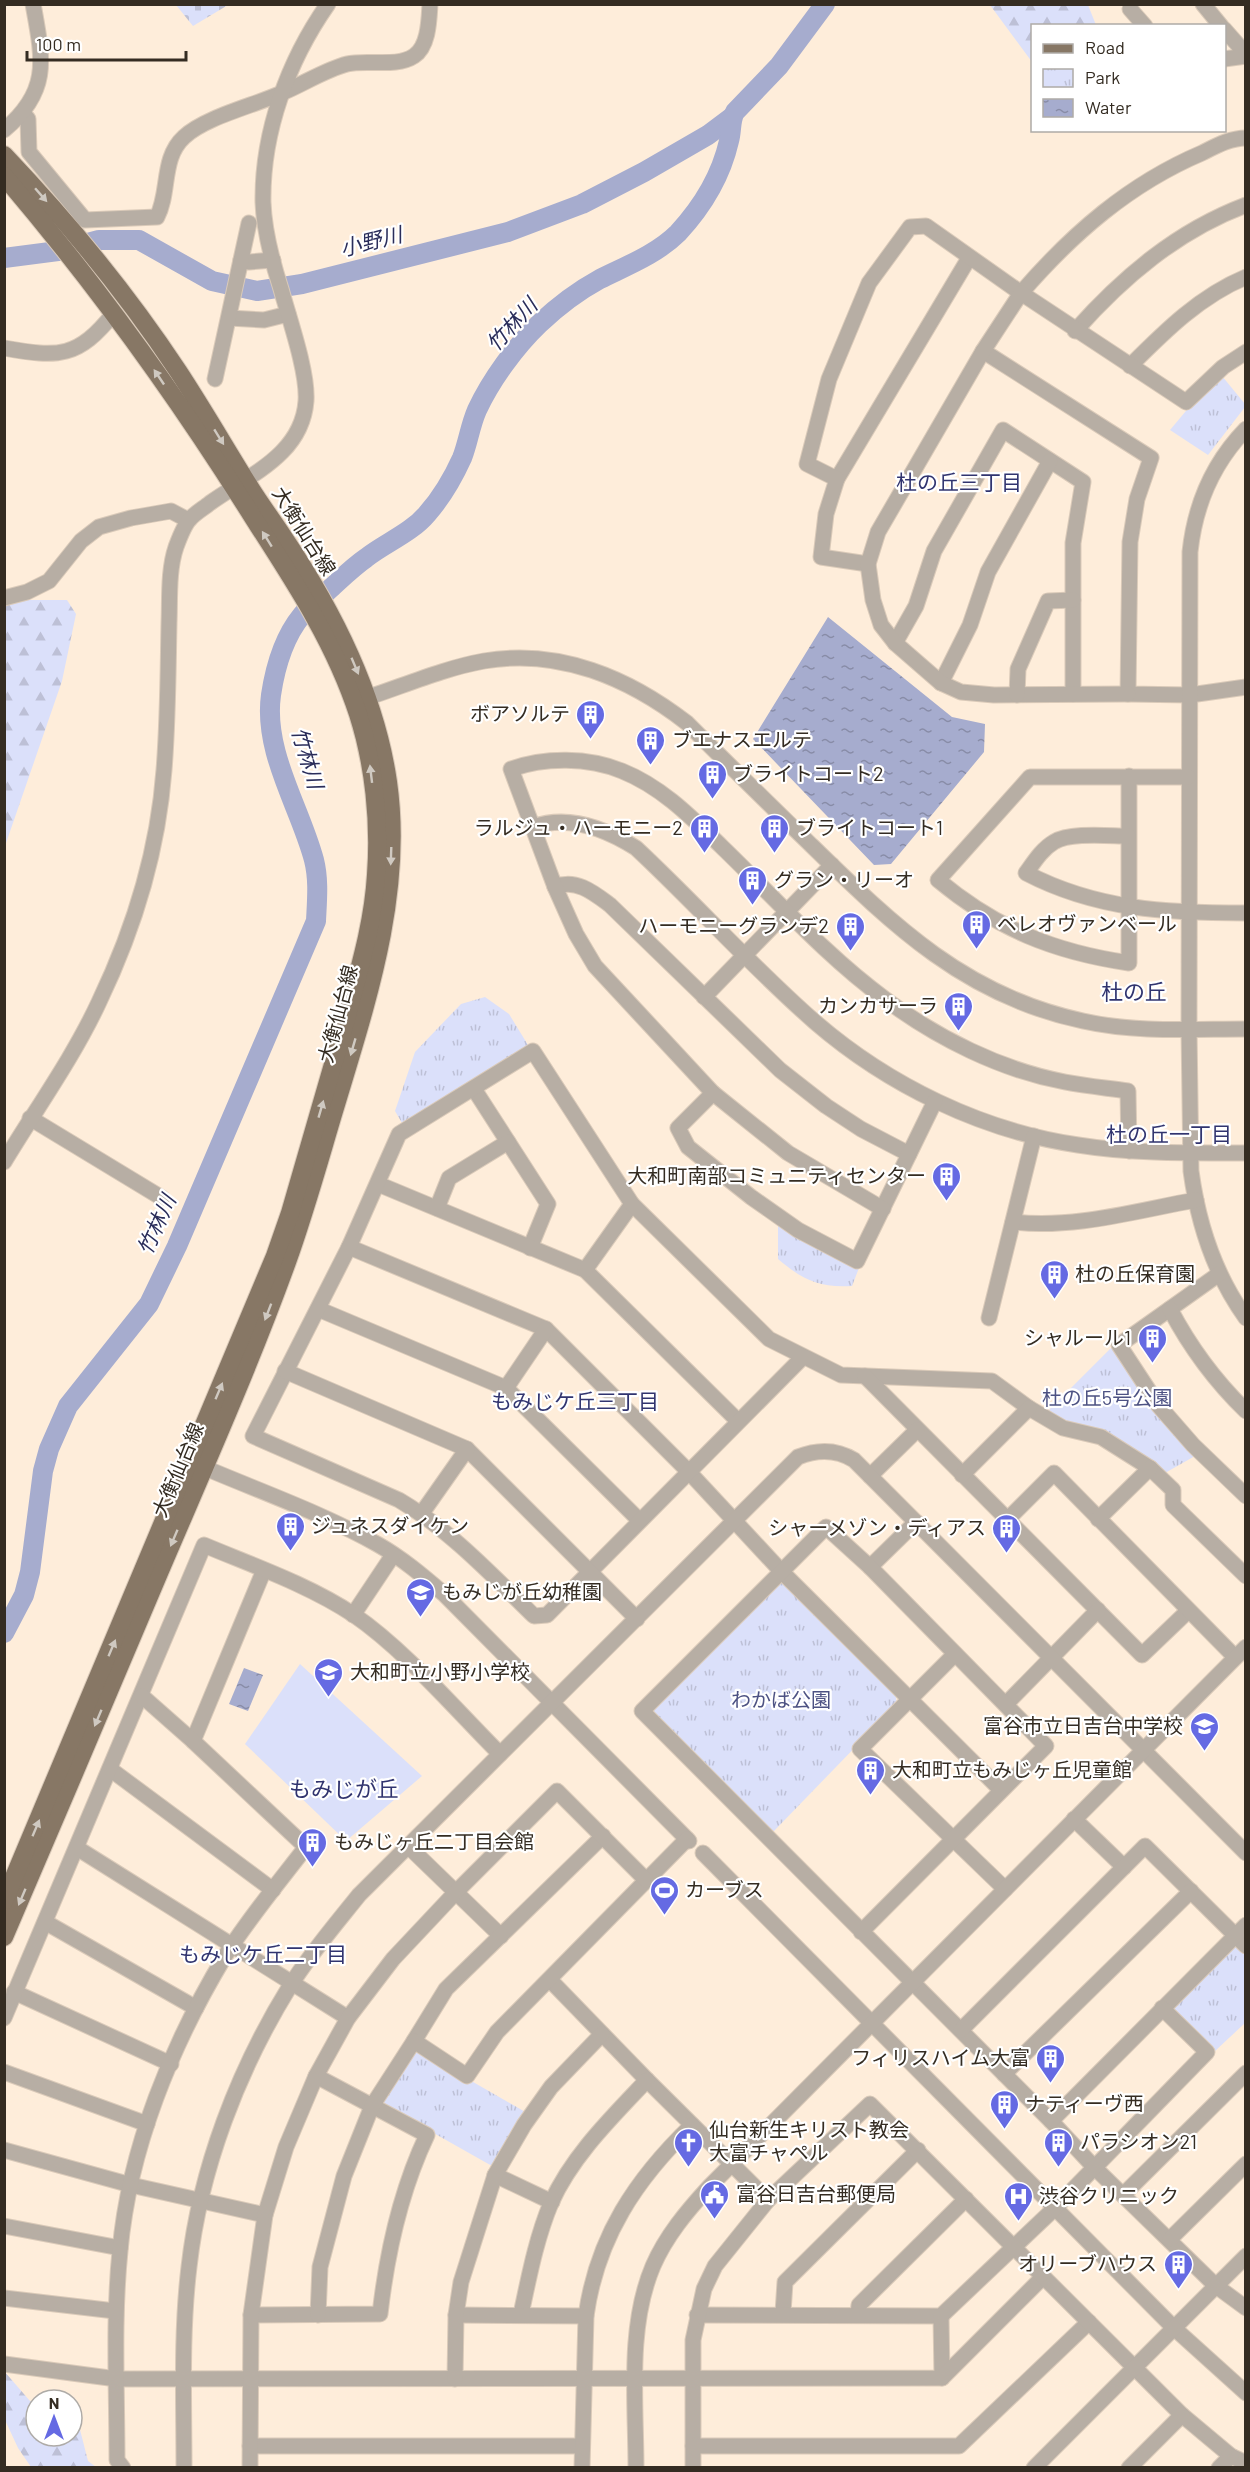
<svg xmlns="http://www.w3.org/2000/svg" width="1250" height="2472" font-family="Barlow,'Noto Sans JP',sans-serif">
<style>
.forest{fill:url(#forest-firs)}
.cemetery{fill:url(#cemetery-stones)}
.park{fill:url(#park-tufts)}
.garden{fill:#dbe0fa}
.water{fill:url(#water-ripples)}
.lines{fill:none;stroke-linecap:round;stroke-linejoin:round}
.river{stroke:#a6acce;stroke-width:20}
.minor-casing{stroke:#dacab9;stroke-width:17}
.major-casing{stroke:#dacab9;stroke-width:20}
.minor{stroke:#b7aea4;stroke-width:15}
.major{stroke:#877765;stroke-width:18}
.oneway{fill:#cfc9c1}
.labels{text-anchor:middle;stroke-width:4.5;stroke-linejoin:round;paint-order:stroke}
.street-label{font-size:20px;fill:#342c22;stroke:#fff}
.poi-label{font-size:20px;fill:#342c22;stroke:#fff;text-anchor:start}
.park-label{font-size:20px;fill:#4d5283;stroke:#fff}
.water-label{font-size:21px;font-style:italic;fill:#2a2d5a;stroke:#fff}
.neighbourhood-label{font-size:21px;fill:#31346f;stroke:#fff}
.quarter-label{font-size:22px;fill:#31346f;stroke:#fff}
</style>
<defs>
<pattern id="forest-firs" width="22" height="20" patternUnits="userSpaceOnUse" patternTransform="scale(1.5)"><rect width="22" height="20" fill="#dbe0fa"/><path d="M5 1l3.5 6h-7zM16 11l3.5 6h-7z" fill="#bdc0d6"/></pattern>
<pattern id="cemetery-stones" width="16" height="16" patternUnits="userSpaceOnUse" patternTransform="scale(1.5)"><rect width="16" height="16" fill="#dbe0fa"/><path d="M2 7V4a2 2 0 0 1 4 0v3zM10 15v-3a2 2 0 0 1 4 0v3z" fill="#bdc0d6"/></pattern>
<pattern id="park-tufts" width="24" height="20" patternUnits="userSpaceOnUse" patternTransform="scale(1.5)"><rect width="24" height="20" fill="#dbe0fa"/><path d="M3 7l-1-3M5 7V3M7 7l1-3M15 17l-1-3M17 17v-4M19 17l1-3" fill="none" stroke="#bdc0d6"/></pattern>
<pattern id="water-ripples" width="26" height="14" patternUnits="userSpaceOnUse" patternTransform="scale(1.5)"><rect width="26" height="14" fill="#a6acce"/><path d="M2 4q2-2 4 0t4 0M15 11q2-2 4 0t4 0" fill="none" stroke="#888ca7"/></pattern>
</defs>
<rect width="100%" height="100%" fill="#feedda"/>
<!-- forest -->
<g class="forest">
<polygon points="990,5 1088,5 1096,25 1032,26 1032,62"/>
<polygon points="10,600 67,600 76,614 62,681 5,846 5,602"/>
<polygon points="4,2371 30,2401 36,2402 36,2436 72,2436 72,2412 76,2414 88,2461 96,2467 31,2467 18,2448 5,2420"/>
</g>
<!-- cemetery -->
<polygon class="cemetery" points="176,5 228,5 193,26"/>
<!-- park -->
<g class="park">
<polygon points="1222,376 1245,404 1245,407 1208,455 1170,430 1201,393"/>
<polygon points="485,997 509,1014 528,1045 402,1123 395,1111 415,1052 461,1004"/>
<path d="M778 1223 859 1268 852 1286C819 1288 803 1280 778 1259Z"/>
<path d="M1112 1347C1137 1386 1163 1422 1195 1456L1165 1473 1108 1432 1085 1425 1066 1423 1047 1412Z"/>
<polygon points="777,1583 786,1583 895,1692 897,1704 774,1831 768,1830 651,1714 652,1708"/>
<polygon points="1238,1947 1245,1955 1245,2023 1214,2052 1172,2013 1171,2005 1229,1948"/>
<polygon points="421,2052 527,2113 492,2166 384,2105 384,2098 413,2053"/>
</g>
<!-- garden -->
<polygon class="garden" points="300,1664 422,1776 346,1841 245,1744"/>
<!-- water -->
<g class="water">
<polygon points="828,617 952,717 985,724 984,752 891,864 874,865 753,739"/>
<polygon points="244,1668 263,1675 248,1711 229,1704"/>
</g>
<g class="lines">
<!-- river -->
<g class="river">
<polyline points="4,258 58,251 99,240 139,240 212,281 257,291 302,284 508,232 582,204 644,172 708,135 732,117"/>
<path d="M4 1633 24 1595 30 1572 43 1471 49 1449 68 1406 149 1304 177 1246 316 921C317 900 319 880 314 860 300 807 263 752 271 695 275 668 284 637 302 615 310 605 322 597 331 588 342 578 353 567 366 558 385 543 411 533 427 514 441 498 453 478 462 458 468 443 470 426 477 410 491 380 515 347 539 324 557 307 578 291 600 279 626 266 657 254 678 233 702 207 721 176 729 141 732 131 730 121 735 112L779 66 825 4"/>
</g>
<defs>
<g id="minor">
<polyline points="1203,4 1221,26"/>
<polyline points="1130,9 1145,26"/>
<polyline points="1224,29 1246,54"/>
<polyline points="1224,59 1246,56"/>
<path d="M23 113 28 119 29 152 85 220 157 217C170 192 161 158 184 137 205 117 256 105 284 92 303 84 327 69 347 64 367 59 396 68 414 56 429 46 429 19 430 4"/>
<path d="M4 130C51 91 43 59 33 4"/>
<polyline points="241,260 249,262 273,260"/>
<polyline points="229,318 264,320 288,314"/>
<path d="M1075 331C1123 277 1177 231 1246 205"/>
<path d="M4 348C59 358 78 358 114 313"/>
<polyline points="983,351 1151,458 1137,499 1130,542 1128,694 1190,695 1246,687"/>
<path d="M1130 366C1165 331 1200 296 1246 277"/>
<polyline points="215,379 249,223"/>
<path d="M1246 429C1212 464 1195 505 1190 552L1189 1029 1191 1171C1198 1223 1215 1275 1246 1318"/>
<polyline points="837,479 969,258"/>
<path d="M868 564 821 557 826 514 837 479 807 464 829 379 869 283 910 227 926 226 1021 293C1072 234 1129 184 1202 153 1216 146 1230 138 1246 138"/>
<polyline points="4,598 27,592 49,581 81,541 99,527 131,518 171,511 188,520"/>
<polyline points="895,643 916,606 934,551 1003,430 1083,482 1073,543 1073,694"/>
<polyline points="941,683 970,625 988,572 1050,461"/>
<polyline points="1128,694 994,695 961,692 941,683 895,643 881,625 873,600 868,564 878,532 983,351 1021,293 1186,402 1223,367 1246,352"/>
<polyline points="1017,695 1018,669 1048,601 1073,600"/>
<path d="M357 701C399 688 440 669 484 661 559 648 629 678 687 723 728 764 769 804 810 844 893 925 965 996 1083 1021 1136 1033 1192 1029 1246 1029"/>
<path d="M1129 776V963C1054 952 997 929 938 880L1030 777H1188"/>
<path d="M533 827C569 814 606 829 636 848 697 905 752 967 815 1022 888 1085 982 1131 1078 1145 1134 1154 1190 1153 1246 1153"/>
<path d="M1128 836C1109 836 1070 832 1054 842 1042 849 1034 862 1026 873 1097 910 1167 913 1246 913"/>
<path d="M555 887C576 878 594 893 610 905L780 1070 826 1106 861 1129 909 1154"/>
<polyline points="704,997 832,865"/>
<polyline points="474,1089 548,1204 530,1248"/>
<polyline points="713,1093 678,1128 688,1147 751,1197 798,1230 857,1261 935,1101"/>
<polyline points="30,1118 162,1198"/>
<path d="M4 1162C36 1109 73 1058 99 1002 134 929 158 851 164 770 168 721 168 672 169 623 170 600 168 570 176 547 179 539 184 525 190 519 195 513 204 508 210 503 249 475 302 455 306 401 308 372 289 318 281 289 272 261 264 231 263 202 262 132 288 61 328 4"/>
<polyline points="378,1184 585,1270 738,1421"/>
<polyline points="437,1208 449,1178 508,1142"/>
<path d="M883 1209 788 1153 713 1093 595 966 576 934 555 887 511 769C545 757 588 757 622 771 662 787 692 818 722 847 775 898 826 956 885 999 937 1038 1001 1070 1065 1082 1086 1086 1107 1088 1128 1091L1129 1151"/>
<path d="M1013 1222C1075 1229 1134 1211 1196 1200"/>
<polyline points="349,1247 546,1329 689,1472 781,1571 1001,1790"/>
<polyline points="585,1270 632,1204"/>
<polyline points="1219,1274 1119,1345 1159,1406 1193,1445 1246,1496"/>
<polyline points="318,1309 506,1388 639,1520"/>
<path d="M1170 1309C1190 1347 1215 1381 1246 1411"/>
<polyline points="989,1318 1034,1136"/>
<path d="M803 1357 547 1615 534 1616C492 1575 450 1530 399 1500L253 1436 349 1247 399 1134 533 1051 632 1204 769 1339 841 1375 992 1381 1029 1408 1063 1428 1101 1437 1150 1468 1173 1490V1505L1246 1576"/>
<polyline points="285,1371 467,1449 637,1619"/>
<polyline points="865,1376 1142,1655 1188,1611"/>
<polyline points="506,1388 546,1329"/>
<path d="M196 1464C256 1490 320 1512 377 1544 402 1558 423 1576 444 1594L689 1841"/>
<polyline points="962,1475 1029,1408"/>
<polyline points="870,1476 917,1430"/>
<polyline points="422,1513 467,1449"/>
<polyline points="1008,1519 1054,1473 1235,1657"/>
<polyline points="1098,1519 1150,1468"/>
<polyline points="870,1567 916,1522"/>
<polyline points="353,1615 393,1555"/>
<polyline points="955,1654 860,1749 1005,1889"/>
<polyline points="1006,1704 1098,1610"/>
<polyline points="193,1741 264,1570"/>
<polyline points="110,1769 273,1890"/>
<polyline points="1074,1819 1124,1867"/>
<polyline points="408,1846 501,1936"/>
<polyline points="77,1848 348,2018"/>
<polyline points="703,1853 1174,2328 1246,2393"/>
<polyline points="45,1922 196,2008"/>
<polyline points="861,1932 1046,1746 870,1567 826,1527 642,1711 1051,2121 1094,2167 1216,2286 1246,2308"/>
<polyline points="550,1980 647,2080 768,2200"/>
<polyline points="14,1992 171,2064"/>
<path d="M4 2018 204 1545C254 1566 309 1585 354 1615 405 1650 455 1709 500 1754"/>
<polyline points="961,2030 1145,1846 1246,1946"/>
<polyline points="414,2041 446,1989 603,1836"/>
<polyline points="4,2072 147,2124"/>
<polyline points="1004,2074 1191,1891"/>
<polyline points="1051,2121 1246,1925"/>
<polyline points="4,2150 131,2185 265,2215"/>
<polyline points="495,2175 552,2202"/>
<polyline points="1123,2195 1246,2073"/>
<polyline points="4,2226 120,2248"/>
<polyline points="1170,2239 1246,2164"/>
<polyline points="4,2298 115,2311"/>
<polyline points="783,2313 785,2282 918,2150"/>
<path d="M521 2314C529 2277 536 2239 551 2203 572 2156 612 2117 647 2080"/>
<polyline points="858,2314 859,2305 966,2199"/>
<path d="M251 2315 380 2314C387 2252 400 2192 427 2135L316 2076"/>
<polyline points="318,2315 320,2267 344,2176 372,2106 414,2041 467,2076 497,2032 687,1839"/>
<polyline points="456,2315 586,2316"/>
<polyline points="697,2315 941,2316 1055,2208 1207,2052 1162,2008"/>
<polyline points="941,2316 942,2378"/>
<polyline points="4,2364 117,2379 942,2378 1043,2277"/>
<polyline points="455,2379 456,2315 461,2282 495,2175 524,2125 551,2087 602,2034"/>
<polyline points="250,2446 582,2446"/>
<polyline points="693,2446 959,2446 1089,2322"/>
<path d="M123 2468 117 2460C117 2390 113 2320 120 2251 129 2148 172 2044 225 1956 249 1918 279 1882 306 1847L193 1741 142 1696"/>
<path d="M184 2468C184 2401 181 2333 189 2267 200 2169 238 2070 290 1986 310 1954 335 1925 359 1895L798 1457C818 1449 836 1449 854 1460L1246 1853"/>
<polyline points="250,2468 251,2315 265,2215 286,2147 316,2076 348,2018 393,1959 456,1892 557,1791 646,1880"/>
<path d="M582 2468 586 2316C597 2237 636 2179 692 2125"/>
<path d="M636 2468C636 2402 627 2327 653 2266 666 2236 687 2211 709 2187L1246 1647"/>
<polyline points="693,2468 693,2340 704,2289 715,2266 768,2200 870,2104 1182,2415 1231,2456 1246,2463"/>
<polyline points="1034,2468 1246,2256"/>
<polyline points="1129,2468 1182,2415"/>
<polyline points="1219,2468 1231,2456"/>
</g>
<g id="major">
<path d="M4 155C68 222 127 294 178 371 203 409 226 449 251 489 261 505 273 521 284 538 333 611 375 693 388 782 404 894 366 1004 334 1111 319 1161 305 1212 287 1262 249 1367 203 1470 159 1573 108 1694 56 1816 4 1937"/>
<path d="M4 176C96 284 179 399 254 519 294 581 335 643 358 714 374 764 380 822 376 875 373 926 358 973 345 1023 327 1086 309 1149 290 1213L275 1256 4 1901"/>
</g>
</defs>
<!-- minor casing -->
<use href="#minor" class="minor-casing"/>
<!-- major casing -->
<use href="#major" class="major-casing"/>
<!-- minor -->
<use href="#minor" class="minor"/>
<!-- major -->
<use href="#major" class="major"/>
</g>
<!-- one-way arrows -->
<defs><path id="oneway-solid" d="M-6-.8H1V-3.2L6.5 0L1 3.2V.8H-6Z" transform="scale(1.5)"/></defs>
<g class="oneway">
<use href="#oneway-solid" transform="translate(41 195) rotate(49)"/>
<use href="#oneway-solid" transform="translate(159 377) rotate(-124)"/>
<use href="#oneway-solid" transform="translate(219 437) rotate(58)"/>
<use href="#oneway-solid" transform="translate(267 539) rotate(-122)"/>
<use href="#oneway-solid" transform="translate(355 666) rotate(67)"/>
<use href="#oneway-solid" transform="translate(371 774) rotate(-97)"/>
<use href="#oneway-solid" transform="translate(391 856) rotate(92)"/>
<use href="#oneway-solid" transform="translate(353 1047) rotate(106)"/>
<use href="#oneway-solid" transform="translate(321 1109) rotate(-74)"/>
<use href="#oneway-solid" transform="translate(268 1312) rotate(111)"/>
<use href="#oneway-solid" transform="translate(219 1391) rotate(-67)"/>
<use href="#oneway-solid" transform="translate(174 1538) rotate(113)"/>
<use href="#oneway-solid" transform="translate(112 1648) rotate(-67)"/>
<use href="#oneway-solid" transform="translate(98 1718) rotate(113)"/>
<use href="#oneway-solid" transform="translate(36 1828) rotate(-67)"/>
<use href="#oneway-solid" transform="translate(22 1897) rotate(113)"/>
</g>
<!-- icons -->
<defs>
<symbol id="building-pin" viewBox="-11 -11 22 30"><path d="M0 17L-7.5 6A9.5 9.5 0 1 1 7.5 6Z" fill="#656ae3" stroke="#fff"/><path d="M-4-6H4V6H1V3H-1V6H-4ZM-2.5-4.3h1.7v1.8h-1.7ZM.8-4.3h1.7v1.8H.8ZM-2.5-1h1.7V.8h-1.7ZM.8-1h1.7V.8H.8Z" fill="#fff"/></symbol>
<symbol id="school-pin" viewBox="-11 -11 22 30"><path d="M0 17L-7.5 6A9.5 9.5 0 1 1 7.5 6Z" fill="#656ae3" stroke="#fff"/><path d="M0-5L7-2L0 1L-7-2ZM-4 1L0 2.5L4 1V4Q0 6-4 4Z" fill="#fff"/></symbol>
<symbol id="stadium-pin" viewBox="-11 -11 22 30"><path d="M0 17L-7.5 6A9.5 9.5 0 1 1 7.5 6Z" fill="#656ae3" stroke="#fff"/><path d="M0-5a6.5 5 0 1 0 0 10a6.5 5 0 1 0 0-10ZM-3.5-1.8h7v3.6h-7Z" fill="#fff"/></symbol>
<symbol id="church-pin" viewBox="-11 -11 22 30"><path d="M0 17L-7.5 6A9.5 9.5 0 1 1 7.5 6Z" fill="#656ae3" stroke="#fff"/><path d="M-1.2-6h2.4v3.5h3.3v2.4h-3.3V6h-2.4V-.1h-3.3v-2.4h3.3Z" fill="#fff"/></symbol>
<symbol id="civic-pin" viewBox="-11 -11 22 30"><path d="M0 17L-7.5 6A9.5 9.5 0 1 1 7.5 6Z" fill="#656ae3" stroke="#fff"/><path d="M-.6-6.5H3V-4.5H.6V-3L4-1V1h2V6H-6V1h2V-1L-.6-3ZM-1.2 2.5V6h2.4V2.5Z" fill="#fff"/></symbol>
<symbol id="hospital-pin" viewBox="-11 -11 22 30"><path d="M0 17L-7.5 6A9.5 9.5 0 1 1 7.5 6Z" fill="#656ae3" stroke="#fff"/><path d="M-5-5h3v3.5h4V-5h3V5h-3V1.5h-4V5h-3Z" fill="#fff"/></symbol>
</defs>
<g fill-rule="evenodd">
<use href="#building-pin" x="574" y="698" width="33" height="45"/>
<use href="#building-pin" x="634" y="724" width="33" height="45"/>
<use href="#building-pin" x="696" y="758" width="33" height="45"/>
<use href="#building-pin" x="688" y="812" width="33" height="45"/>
<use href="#building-pin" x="758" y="812" width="33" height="45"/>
<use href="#building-pin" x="736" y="864" width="33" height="45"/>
<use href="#building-pin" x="960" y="908" width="33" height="45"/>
<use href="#building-pin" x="834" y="910" width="33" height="45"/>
<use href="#building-pin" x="942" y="990" width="33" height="45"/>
<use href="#building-pin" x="930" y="1160" width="33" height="45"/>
<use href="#building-pin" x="1038" y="1258" width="33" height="45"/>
<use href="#building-pin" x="1136" y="1322" width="33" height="45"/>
<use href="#building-pin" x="274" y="1510" width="33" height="45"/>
<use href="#building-pin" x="990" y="1512" width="33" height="45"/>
<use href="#school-pin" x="404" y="1576" width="33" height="45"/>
<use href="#school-pin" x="312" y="1656" width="33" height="45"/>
<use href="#school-pin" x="1188" y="1710" width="33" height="45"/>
<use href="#building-pin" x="854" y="1754" width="33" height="45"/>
<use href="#building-pin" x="296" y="1826" width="33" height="45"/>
<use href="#stadium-pin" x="648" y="1874" width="33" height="45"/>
<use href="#building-pin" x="1034" y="2042" width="33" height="45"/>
<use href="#building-pin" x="988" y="2088" width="33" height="45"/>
<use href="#church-pin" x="672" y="2126" width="33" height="45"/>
<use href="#building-pin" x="1042" y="2126" width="33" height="45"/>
<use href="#civic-pin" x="698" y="2178" width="33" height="45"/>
<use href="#hospital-pin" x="1002" y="2180" width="33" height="45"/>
<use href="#building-pin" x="1162" y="2248" width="33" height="45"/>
</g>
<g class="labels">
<!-- street labels -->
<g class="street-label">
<text transform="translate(304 531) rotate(58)" y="7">大衡仙台線</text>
<text transform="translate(338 1014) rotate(-75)" y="7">大衡仙台線</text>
<text transform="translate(178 1470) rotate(-67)" y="7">大衡仙台線</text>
</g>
<!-- poi labels -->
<g class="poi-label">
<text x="570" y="721" text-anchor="end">ボアソルテ</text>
<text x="672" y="747">ブエナスエルテ</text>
<text x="733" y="781">ブライトコート2</text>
<text x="683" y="835" text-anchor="end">ラルジュ・ハーモニー2</text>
<text x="796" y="835">ブライトコート1</text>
<text x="774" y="887">グラン・リーオ</text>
<text x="997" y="931">ベレオヴァンベール</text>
<text x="829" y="933" text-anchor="end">ハーモニーグランデ2</text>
<text x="938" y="1013" text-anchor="end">カンカサーラ</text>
<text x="926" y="1183" text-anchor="end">大和町南部コミュニティセンター</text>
<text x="1075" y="1281">杜の丘保育園</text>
<text x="1131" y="1345" text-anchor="end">シャルール1</text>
<text x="311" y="1533">ジュネスダイケン</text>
<text x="986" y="1535" text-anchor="end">シャーメゾン・ディアス</text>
<text x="442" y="1599">もみじが丘幼稚園</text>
<text x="350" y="1679">大和町立小野小学校</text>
<text x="1183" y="1733" text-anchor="end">富谷市立日吉台中学校</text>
<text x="892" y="1777">大和町立もみじヶ丘児童館</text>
<text x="334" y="1849">もみじヶ丘二丁目会館</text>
<text x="685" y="1897">カーブス</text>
<text x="1030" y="2065" text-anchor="end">フィリスハイム大富</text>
<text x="1025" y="2111">ナティーヴ西</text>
<text x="709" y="2137">仙台新生キリスト教会<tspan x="709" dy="23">大富チャペル</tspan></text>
<text x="1080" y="2149">パラシオン21</text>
<text x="736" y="2201">富谷日吉台郵便局</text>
<text x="1039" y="2203">渋谷クリニック</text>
<text x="1157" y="2271" text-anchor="end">オリーブハウス</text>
</g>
<!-- park labels -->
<g class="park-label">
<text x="1107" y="1405">杜の丘5号公園</text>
<text x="781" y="1707">わかば公園</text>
</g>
<!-- water labels -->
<g class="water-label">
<text transform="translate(371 242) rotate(-14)" y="7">小野川</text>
<text transform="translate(512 325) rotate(-47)" y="7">竹林川</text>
<text transform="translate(307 758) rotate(74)" y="7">竹林川</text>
<text transform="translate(157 1225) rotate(-66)" y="7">竹林川</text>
</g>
<!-- neighbourhood labels -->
<g class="neighbourhood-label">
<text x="959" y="490">杜の丘三丁目</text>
<text x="1169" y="1142">杜の丘一丁目</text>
<text x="575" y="1409">もみじケ丘三丁目</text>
<text x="263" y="1962">もみじケ丘二丁目</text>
</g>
<!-- quarter labels -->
<g class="quarter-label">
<text x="1134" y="1000">杜の丘</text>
<text x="344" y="1797">もみじが丘</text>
</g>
</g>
<!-- border -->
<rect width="1250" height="2472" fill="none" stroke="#342c22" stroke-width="12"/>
<!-- legend -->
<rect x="1031" y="24" width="195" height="108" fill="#ffffff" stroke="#aeaba7" stroke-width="1.5"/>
<rect x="1043" y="44" width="30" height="9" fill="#877765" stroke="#aeaba7" stroke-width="1.5"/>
<text x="1085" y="54" font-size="18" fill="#342c22">Road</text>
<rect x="1043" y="69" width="30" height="18" fill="url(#park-tufts)" stroke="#aeaba7" stroke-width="1.5"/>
<text x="1085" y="84" font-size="18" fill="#342c22">Park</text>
<rect x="1043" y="99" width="30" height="18" fill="url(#water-ripples)" stroke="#aeaba7" stroke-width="1.5"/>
<text x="1085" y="114" font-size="18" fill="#342c22">Water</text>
<!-- north arrow -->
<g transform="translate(54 2418)"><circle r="28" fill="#ffffff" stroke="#aeaba7" stroke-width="1.5"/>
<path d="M0-4.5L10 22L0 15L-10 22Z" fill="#656ae3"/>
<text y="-9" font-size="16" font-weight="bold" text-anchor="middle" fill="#342c22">N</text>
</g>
<!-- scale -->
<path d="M27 51v9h159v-9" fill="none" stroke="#342c22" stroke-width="3"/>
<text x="36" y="51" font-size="18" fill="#342c22" stroke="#ffffff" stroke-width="4.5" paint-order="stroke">100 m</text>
</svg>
